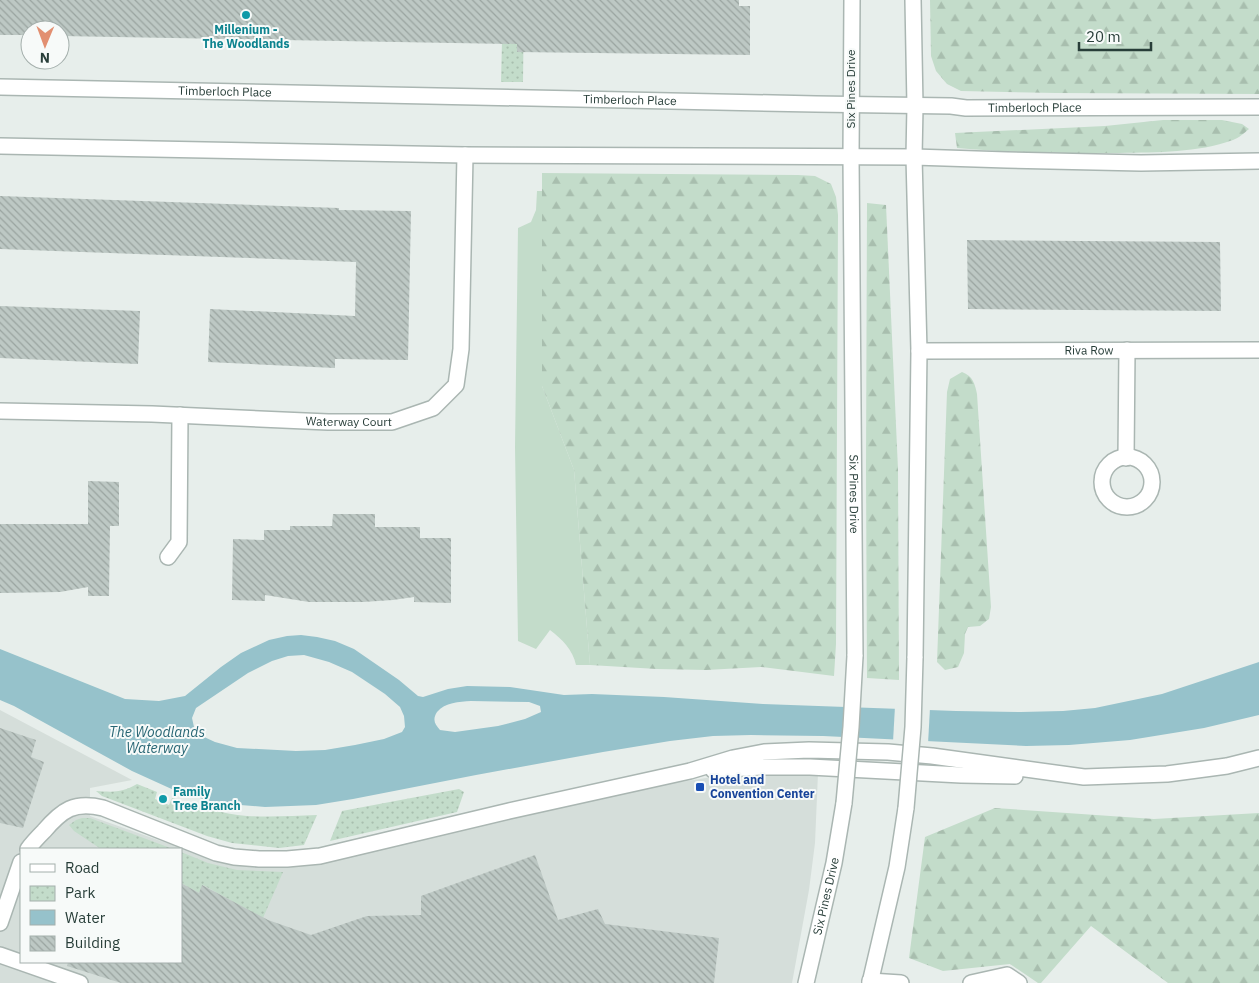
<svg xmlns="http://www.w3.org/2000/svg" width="1259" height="983" font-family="'IBM Plex Sans',sans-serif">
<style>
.built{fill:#d5deda;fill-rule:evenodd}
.grass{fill:#c3dcca}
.forest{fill:url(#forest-firs)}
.park{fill:url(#park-dots)}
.water{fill:#96c2cb;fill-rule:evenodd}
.pier{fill:#e7eeeb}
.building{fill:url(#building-back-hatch)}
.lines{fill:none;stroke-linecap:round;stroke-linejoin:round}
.minor-casing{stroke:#aab6b2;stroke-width:18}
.minor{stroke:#fff;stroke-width:15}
.minor-bridge-casing{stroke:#aab6b2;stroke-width:18;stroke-linecap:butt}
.minor-bridge{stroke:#fff;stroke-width:15}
.culture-dot{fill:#0f9aa8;stroke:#f7faf9;stroke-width:2}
.transit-dot{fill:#1a4fb4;stroke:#f7faf9;stroke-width:2}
.labels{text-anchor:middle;stroke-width:4;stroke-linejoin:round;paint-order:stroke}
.culture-label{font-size:12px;font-weight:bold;fill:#0d838f;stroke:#f7faf9}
.street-label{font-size:12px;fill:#283e39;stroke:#f7faf9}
.transit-label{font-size:12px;font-weight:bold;fill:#164399;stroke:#f7faf9;text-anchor:start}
.water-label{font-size:14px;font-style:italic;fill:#286674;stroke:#f7faf9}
</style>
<defs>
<pattern id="forest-firs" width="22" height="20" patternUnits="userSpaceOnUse" patternTransform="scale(1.25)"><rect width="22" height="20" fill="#c3dcca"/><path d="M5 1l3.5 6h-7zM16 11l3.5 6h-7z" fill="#a8beae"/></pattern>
<pattern id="park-dots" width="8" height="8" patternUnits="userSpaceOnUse" patternTransform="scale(1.25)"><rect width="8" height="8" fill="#c3dcca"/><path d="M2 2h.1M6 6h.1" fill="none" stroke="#a8beae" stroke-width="1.8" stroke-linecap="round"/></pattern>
<pattern id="building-back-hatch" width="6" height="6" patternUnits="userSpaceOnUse" patternTransform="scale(1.25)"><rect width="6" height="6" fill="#bdc8c4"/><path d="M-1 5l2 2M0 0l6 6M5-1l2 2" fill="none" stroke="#9aa4a0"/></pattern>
</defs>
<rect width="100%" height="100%" fill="#e7eeeb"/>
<!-- built -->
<path class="built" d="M0 710 132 780 90 788V816L158 840 238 866 321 864 636 789 738 773H818L815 843 809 890 792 983H0ZM21 849H181V962H21Z"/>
<!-- grass -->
<path class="grass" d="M537 191H542V386L574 470 590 665H576C573 650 562 639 550 630L536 649 518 641 515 447 518 228 531 222 536 210Z"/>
<!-- forest -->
<g class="forest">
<polygon points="930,0 1259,0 1259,94 1056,93 961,91 947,84 936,71 931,56"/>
<path d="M1163 120H1222L1242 124 1249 129C1244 133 1239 138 1233 140 1197 153 1158 152 1120 153 1066 153 1011 153 957 148L955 133 1105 126Z"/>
<polygon points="542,173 798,175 815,176 831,184 836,197 838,215 836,644 834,676 761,667 706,670 657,669 590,665 574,470 542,386"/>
<polygon points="867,203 886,205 898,469 899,680 867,678 866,469"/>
<path d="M962 372C973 376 975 384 977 394L991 607 989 619 980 626 968 627 965 634 964 653 958 667 945 670 937 662 947 392 950 379Z"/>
<polygon points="995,808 1154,819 1259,813 1259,983 1168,983 1091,926 1041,983 1038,983 1010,964 943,971 909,958 925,837"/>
</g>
<!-- park -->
<g class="park">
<polygon points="503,0 524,0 523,82 501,82"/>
<path d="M137 784 157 792 155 799 169 805 172 798C197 806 222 814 247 816 271 817 294 816 317 815L304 845 279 848 232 843 207 836 102 796 96 791C113 792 122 793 137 784Z"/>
<polygon points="459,789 464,792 457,812 330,841 342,811"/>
<polygon points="82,818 90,818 173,849 101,849 74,831 69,825 76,820"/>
<polygon points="181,852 208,863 237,870 283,872 263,918 203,885 199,893 181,883"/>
</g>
<!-- water -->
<path class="water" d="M301 635 317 637 335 641 354 649 399 680 418 696 423 697 448 689 467 686 510 687 564 695 592 694 664 697 763 704 956 711 1021 712 1063 711 1095 708 1162 694 1259 662V715L1204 728 1130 740 1069 745 1026 746 823 736 751 735 713 736 670 741 603 752 476 775 353 799 316 805 265 807 228 804 210 801 176 791 132 771 14 706 0 700V649L125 699 159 701 185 696 221 667 241 653 269 640 287 636ZM304 655 329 662 352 672 385 694 400 707 404 716 405 727 402 732 384 739 355 745 325 750 296 751 237 748 215 742 202 736 194 727 192 718 196 708 248 673 272 661 288 656ZM471 701 529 702 540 706 541 712 525 719 498 726 455 732 440 730C435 724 432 720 437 712 445 702 459 702 471 701Z"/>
<!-- pier -->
<polygon class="pier" points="895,706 930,708 928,744 893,742"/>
<!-- building -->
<g class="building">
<polygon points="0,0 739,0 739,6 750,6 750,55 517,52 517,44 60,36 60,30 30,30 30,35 0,35"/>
<polygon points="0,196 339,208 339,210 411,211 408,360 335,359 335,368 208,362 210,309 355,316 356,262 0,249"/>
<polygon points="967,240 1220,242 1221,311 968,309"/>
<polygon points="0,306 140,311 138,364 0,358"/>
<polygon points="88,481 119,482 119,526 110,526 109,596 88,596 88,587 60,592 0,593 0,524 88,524"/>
<polygon points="333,514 375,514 375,527 420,527 420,538 451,538 451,603 414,602 414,597 393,600 363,602 309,602 265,595 265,601 232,600 233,539 264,540 264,530 290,530 290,526 332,526"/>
<polygon points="0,728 36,740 31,757 44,762 23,828 0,823"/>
<polygon points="535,855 558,920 598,909 605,924 719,938 714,983 121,983 67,966 68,962 181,962 181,883 199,893 202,885 268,920 311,935 367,916 421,915 421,896"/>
</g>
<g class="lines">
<defs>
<g id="minor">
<path id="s1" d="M852 0 851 157 855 656"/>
<polyline points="913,0 915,106 914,157 919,351 915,658"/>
<path id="s2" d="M0 87 816 104 951 106 966 108 1259 107"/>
<polyline points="0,146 465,155 914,157 1007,160 1141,163 1259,161"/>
<path id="s3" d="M919 351 1259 350"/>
<path id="s4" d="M0 411 152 414 328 422H392L433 408 456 385 461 349 465 155"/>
<circle cx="1127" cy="482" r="25"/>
<polyline points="1126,458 1127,350"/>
<polyline points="168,557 179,542 180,415"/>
<polyline points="713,770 761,767 810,767 961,775 1015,776"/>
<path d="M28 849C33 842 38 837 44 831 62 810 74 801 103 808L216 853 234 857 259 859H287L320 856 509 811 690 771 733 758 764 752 809 750 888 752 932 756 1084 777 1167 774 1227 766 1259 758"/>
<polyline points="0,923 21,862"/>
<polyline points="0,955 80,983"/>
<polyline points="870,981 901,983"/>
<path id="s5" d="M806 983 834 863 844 803"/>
<polyline points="870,983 897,867 906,808"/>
<polyline points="971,983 1007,975 1019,983"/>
</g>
</defs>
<!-- minor casing -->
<use href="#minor" class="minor-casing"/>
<!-- minor -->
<use href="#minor" class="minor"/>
<defs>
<g id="minor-bridge">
<polyline points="844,803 851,727 855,656"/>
<polyline points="906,808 913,727 915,658"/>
</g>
</defs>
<!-- minor-bridge casing -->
<use href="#minor-bridge" class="minor-bridge-casing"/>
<!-- minor-bridge -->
<use href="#minor-bridge" class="minor-bridge"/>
</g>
<!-- markers -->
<g class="culture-dot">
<circle cx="246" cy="15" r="5"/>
<circle cx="163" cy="799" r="5"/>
</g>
<rect class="transit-dot" x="695" y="782" width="10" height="10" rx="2.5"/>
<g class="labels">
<!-- culture labels -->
<g class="culture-label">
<text x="246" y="34">Millenium -<tspan x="246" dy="14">The Woodlands</tspan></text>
<text x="173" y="796" text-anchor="start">Family<tspan x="173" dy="14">Tree Branch</tspan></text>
</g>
<!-- street labels -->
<g class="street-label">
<text transform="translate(851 89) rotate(-90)" y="4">Six Pines Drive</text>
<text dy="4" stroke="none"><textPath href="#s2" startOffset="225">Timberloch Place</textPath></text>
<text dy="4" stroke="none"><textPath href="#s2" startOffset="630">Timberloch Place</textPath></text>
<text dy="4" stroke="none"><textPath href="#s2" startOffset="1035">Timberloch Place</textPath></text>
<text dy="4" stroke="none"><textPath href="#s3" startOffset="170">Riva Row</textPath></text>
<text dy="4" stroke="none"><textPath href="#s4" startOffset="349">Waterway Court</textPath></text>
<text dy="4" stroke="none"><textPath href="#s1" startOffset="494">Six Pines Drive</textPath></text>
<text dy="4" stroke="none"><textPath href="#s5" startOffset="89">Six Pines Drive</textPath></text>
</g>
<!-- transit labels -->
<g class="transit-label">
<text x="710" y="784">Hotel and<tspan x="710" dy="14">Convention Center</tspan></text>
</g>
<!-- water labels -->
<g class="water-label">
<text x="157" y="737">The Woodlands<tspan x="157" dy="16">Waterway</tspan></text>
</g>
</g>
<!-- legend -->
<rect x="20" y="848" width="162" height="115" fill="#f7faf9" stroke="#a4afac"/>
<rect x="30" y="864" width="25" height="8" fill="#ffffff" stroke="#a4afac"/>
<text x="65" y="873" font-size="15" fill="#283e39">Road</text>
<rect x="30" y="886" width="25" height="15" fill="url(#park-dots)" stroke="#a4afac"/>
<text x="65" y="898" font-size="15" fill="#283e39">Park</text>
<rect x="30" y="910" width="25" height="15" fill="#96c2cb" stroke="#a4afac"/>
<text x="65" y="923" font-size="15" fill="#283e39">Water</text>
<rect x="30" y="936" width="25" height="15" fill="url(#building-back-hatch)" stroke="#a4afac"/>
<text x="65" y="948" font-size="15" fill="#283e39">Building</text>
<!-- north arrow -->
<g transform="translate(45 45) rotate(181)"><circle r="24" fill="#f7faf9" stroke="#a4afac"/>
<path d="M0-4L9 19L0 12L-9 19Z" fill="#e28f71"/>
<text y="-8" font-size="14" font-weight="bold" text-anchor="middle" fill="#283e39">N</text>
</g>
<!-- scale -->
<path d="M1079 42v8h72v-8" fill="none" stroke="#283e39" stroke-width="2.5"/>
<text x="1086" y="42" font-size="15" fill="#283e39" stroke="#f7faf9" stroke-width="4" paint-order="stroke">20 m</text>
</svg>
